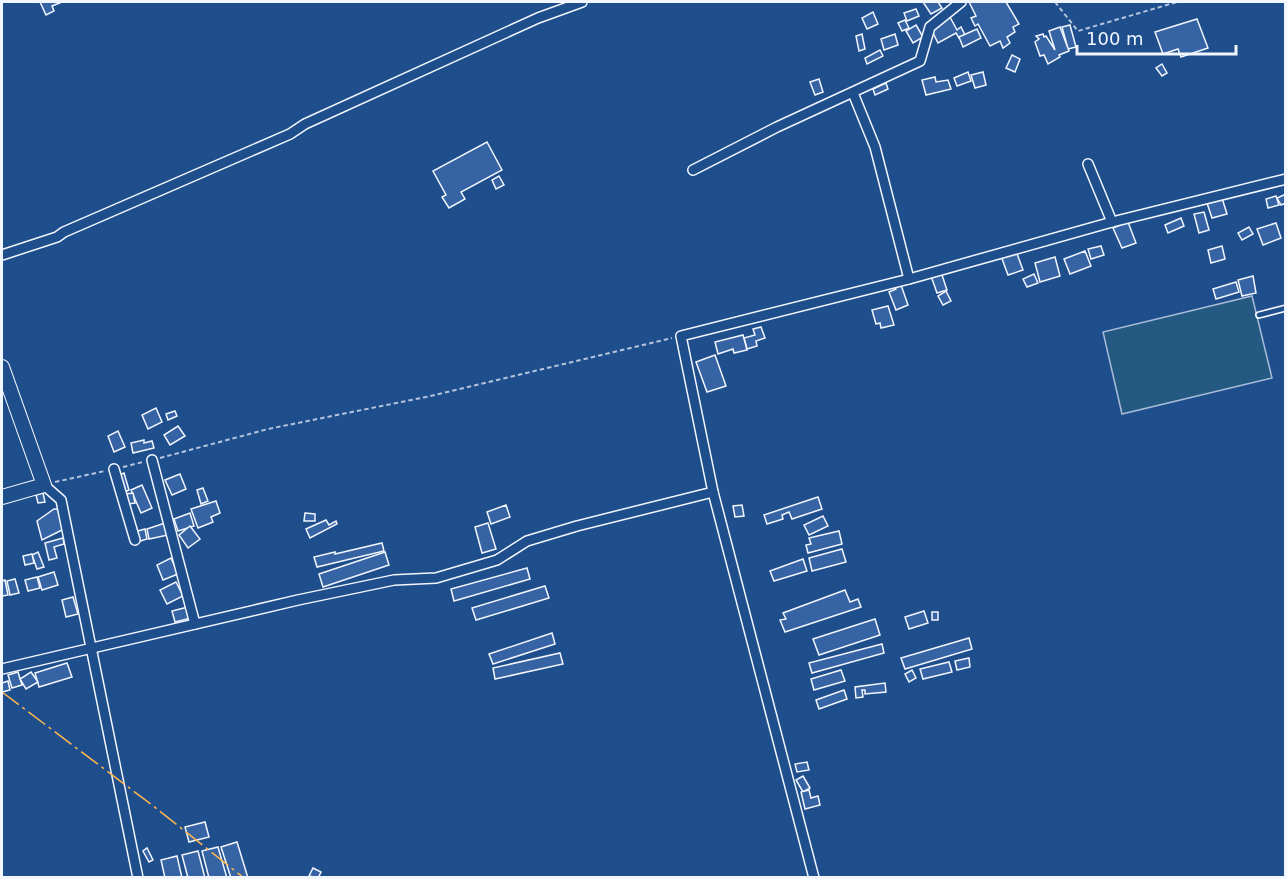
<svg xmlns="http://www.w3.org/2000/svg" width="1287" height="879" font-family="'DejaVu Sans',sans-serif">
<style>
.green{fill:#245a82;stroke:#a8bbd7;stroke-width:1.5}
.building{fill:#3563a3;stroke:#f2f6ff;stroke-width:1.5}
.lines{fill:none;stroke-linecap:round;stroke-linejoin:round}
.lane-casing{stroke:#f2f6ff;stroke-width:8}
.street-casing{stroke:#f2f6ff;stroke-width:12}
.secondary-casing{stroke:#f2f6ff;stroke-width:16}
.path{stroke:#b3c4dc;stroke-width:2;stroke-dasharray:4.5 3;stroke-linecap:butt}
.lane{stroke:#1f4e8c;stroke-width:4.5}
.street{stroke:#1f4e8c;stroke-width:9}
.secondary{stroke:#1f4e8c;stroke-width:14}
.power{stroke:#ffb74d;stroke-width:1.5;stroke-dasharray:21 4.5 3 4.5;stroke-linecap:butt}
</style>
<rect width="100%" height="100%" fill="#1f4e8c"/>
<!-- green -->
<polygon class="green" points="1252,296 1272,378 1122,414 1103,332"/>
<!-- building -->
<g class="building">
<polygon points="40,2 62,2 52,6 54,11 46,15"/>
<polygon points="923,2 938,2 942,8 931,14"/>
<polygon points="969,2 1006,2 1019,24 1013,27 1015,32 1007,37 1010,43 1003,48 1000,41 990,46 978,24 975,26 971,18 976,16"/>
<polygon points="916,9 919,16 907,21 904,13"/>
<polygon points="873,12 878,24 867,29 862,18"/>
<polygon points="950,17 957,30 961,27 965,35 959,38 956,33 938,43 930,27"/>
<polygon points="1197,19 1208,48 1181,57 1178,49 1163,54 1155,32"/>
<polygon points="905,20 909,28 902,31 898,23"/>
<polygon points="916,25 923,37 913,43 906,31"/>
<polygon points="1070,25 1076,47 1068,49 1062,27"/>
<polygon points="1060,27 1069,51 1059,55 1060,57 1048,64 1044,55 1040,56 1035,42 1039,39 1036,36 1043,34 1044,37 1046,36 1055,50 1049,31"/>
<polygon points="977,29 981,38 963,47 959,37"/>
<polygon points="862,34 865,49 859,51 856,36"/>
<polygon points="895,34 898,45 884,50 881,39"/>
<polygon points="880,50 883,56 867,64 865,58"/>
<polygon points="1012,55 1020,59 1015,72 1006,68"/>
<polygon points="1162,64 1167,73 1162,76 1156,68"/>
<polygon points="968,72 971,81 957,86 954,78"/>
<polygon points="983,72 986,85 975,88 971,75"/>
<polygon points="935,77 936,82 948,80 951,89 926,95 922,80"/>
<polygon points="819,79 823,92 815,95 810,82"/>
<polygon points="886,83 888,89 875,95 873,89"/>
<polygon points="487,142 502,170 461,192 465,199 449,208 442,197 446,195 433,171"/>
<polygon points="499,176 504,185 496,189 492,180"/>
<polygon points="1286,194 1286,203 1281,205 1277,198"/>
<polygon points="1276,196 1279,205 1268,208 1266,199"/>
<polygon points="1222,198 1227,214 1212,218 1207,203"/>
<polygon points="1204,212 1209,230 1199,233 1194,214"/>
<polygon points="1181,218 1184,226 1168,233 1165,225"/>
<polygon points="1128,222 1136,243 1122,248 1113,228"/>
<polygon points="1276,223 1281,238 1263,245 1257,229"/>
<polygon points="1249,227 1253,234 1242,240 1238,233"/>
<polygon points="1101,246 1104,255 1091,259 1088,249"/>
<polygon points="1222,246 1225,259 1211,263 1208,250"/>
<polygon points="1016,251 1023,270 1008,275 1001,256"/>
<polygon points="1085,251 1091,266 1070,274 1064,259"/>
<polygon points="1055,257 1060,276 1040,282 1035,263"/>
<polygon points="941,272 947,290 937,293 931,276"/>
<polygon points="1034,274 1038,283 1027,287 1023,279"/>
<polygon points="1253,276 1256,293 1242,296 1238,280"/>
<polygon points="900,282 908,305 896,310 889,292 896,289 894,284"/>
<polygon points="1236,282 1239,292 1216,299 1213,289"/>
<polygon points="946,291 951,301 943,305 938,296"/>
<polygon points="888,306 894,325 881,328 880,323 876,324 872,310"/>
<polygon points="761,327 765,338 756,341 757,346 747,349 744,338 755,335 753,329"/>
<polygon points="743,335 747,350 734,353 733,349 718,354 715,342"/>
<polygon points="715,355 726,386 707,392 696,362"/>
<polygon points="156,408 162,422 148,429 142,415"/>
<polygon points="175,411 177,416 168,420 166,414"/>
<polygon points="178,426 185,436 170,445 164,435"/>
<polygon points="118,431 125,447 114,452 108,436"/>
<polygon points="144,440 144,443 152,441 154,448 133,453 131,443"/>
<polygon points="124,473 129,490 123,493 117,476"/>
<polygon points="180,474 186,489 172,495 165,480"/>
<polygon points="142,485 152,508 141,513 131,490"/>
<polygon points="203,488 208,501 201,504 197,490"/>
<polygon points="43,493 45,502 38,503 36,495"/>
<polygon points="133,493 135,503 128,504 126,494"/>
<polygon points="818,497 822,509 792,519 789,512 782,515 783,519 767,524 764,515"/>
<polygon points="216,501 220,513 211,517 213,522 198,528 191,509"/>
<polygon points="506,505 510,517 491,524 487,512"/>
<polygon points="742,505 744,516 735,517 733,506"/>
<polygon points="54,509 57,509 60,514 64,529 42,540 37,521"/>
<polygon points="190,513 194,526 178,531 174,519"/>
<polygon points="305,513 315,514 315,521 304,521"/>
<polygon points="823,516 828,526 809,535 804,525"/>
<polygon points="326,520 329,525 336,521 337,524 310,538 306,529"/>
<polygon points="165,523 168,535 149,539 147,529"/>
<polygon points="488,523 496,549 482,553 475,527"/>
<polygon points="190,526 200,539 188,548 179,535"/>
<polygon points="145,529 147,539 137,542 134,532"/>
<polygon points="839,531 842,544 808,553 806,545 811,544 809,538"/>
<polygon points="63,538 64,544 54,547 57,558 49,560 45,543"/>
<polygon points="382,543 384,551 317,567 314,557 335,552 335,554"/>
<polygon points="842,549 846,562 812,571 809,558"/>
<polygon points="38,552 44,567 37,569 32,555"/>
<polygon points="385,552 389,565 323,587 319,574"/>
<polygon points="32,554 34,563 25,565 23,556"/>
<polygon points="171,558 178,574 163,580 157,565"/>
<polygon points="803,559 807,571 774,581 770,571"/>
<polygon points="527,568 530,579 454,601 451,589"/>
<polygon points="54,572 58,585 42,590 38,577"/>
<polygon points="37,577 40,588 28,591 25,580"/>
<polygon points="15,579 19,593 10,595 7,581"/>
<polygon points="5,580 8,595 2,596 2,581"/>
<polygon points="176,582 183,596 167,604 160,590"/>
<polygon points="545,586 549,598 476,620 472,608"/>
<polygon points="845,590 850,602 858,599 861,607 785,632 780,620 786,619 783,613"/>
<polygon points="73,597 78,614 66,617 62,600"/>
<polygon points="188,607 191,618 175,622 172,611"/>
<polygon points="924,611 928,623 909,629 905,617"/>
<rect x="932" y="612" width="6" height="8"/>
<polygon points="875,619 880,635 819,655 813,639"/>
<polygon points="552,633 555,644 493,664 489,654"/>
<polygon points="969,638 972,649 905,669 901,658"/>
<polygon points="882,644 884,653 812,673 809,663"/>
<polygon points="560,653 563,664 495,679 493,668"/>
<polygon points="969,658 970,667 957,670 955,661"/>
<polygon points="949,662 952,672 923,679 920,669"/>
<polygon points="67,663 72,677 39,687 35,673"/>
<polygon points="841,670 845,681 814,690 811,679"/>
<polygon points="912,670 916,678 909,682 905,674"/>
<polygon points="18,672 22,685 12,688 8,675"/>
<polygon points="31,672 38,682 26,689 20,679"/>
<polygon points="8,681 10,690 2,692 2,683"/>
<polygon points="885,683 886,692 865,694 865,690 862,690 863,697 856,698 855,687"/>
<polygon points="844,690 847,699 819,709 816,700"/>
<polygon points="807,762 809,770 797,772 795,764"/>
<polygon points="803,776 810,788 803,792 796,780"/>
<polygon points="809,790 811,798 818,796 820,805 805,809 801,792"/>
<polygon points="205,822 209,837 189,842 185,827"/>
<polygon points="237,842 248,878 231,878 221,847"/>
<polygon points="218,847 227,878 209,878 202,851"/>
<polygon points="147,848 153,860 149,862 143,851"/>
<polygon points="198,851 205,878 188,878 182,855"/>
<polygon points="177,856 182,878 165,878 161,860"/>
<polygon points="313,868 321,872 318,878 309,876"/>
</g>
<g class="lines">
<defs>
<polyline id="lane" points="1259,315 1286,308"/>
<g id="street">
<polyline points="853,93 875,147 909,279"/>
<polyline points="1088,164 1112,222"/>
<polyline points="693,170 777,127 920,61 930,27 961,2"/>
<polyline points="2,255 57,237 64,232 290,134 305,124 538,18 582,2"/>
<polyline points="152,460 195,624"/>
<polyline points="114,469 135,540"/>
<polyline points="44,485 61,500 138,878"/>
<polyline points="2,669 298,600 394,580 436,578 497,560 527,541 577,526 713,492"/>
<polyline points="814,878 713,492 681,336 909,279 1112,222 1286,179"/>
</g>
<polyline id="secondary" points="2,367 44,485 2,497"/>
</defs>
<!-- lane casing -->
<use href="#lane" class="lane-casing"/>
<!-- street casing -->
<use href="#street" class="street-casing"/>
<!-- secondary casing -->
<use href="#secondary" class="secondary-casing"/>
<!-- path -->
<g class="path">
<polyline points="1055,2 1078,31 1177,2"/>
<polyline points="160,458 268,429 426,397 672,338"/>
<polyline points="123,467 143,462"/>
<polyline points="55,482 105,471"/>
</g>
<!-- lane -->
<use href="#lane" class="lane"/>
<!-- street -->
<use href="#street" class="street"/>
<!-- secondary -->
<use href="#secondary" class="secondary"/>
<!-- power -->
<polyline class="power" points="2,692 152,805 244,878"/>
</g>
<!-- border -->
<rect width="1287" height="879" fill="none" stroke="#f2f6ff" stroke-width="6"/>
<!-- scale -->
<path d="M1077 45v9h159v-9" fill="none" stroke="#f2f6ff" stroke-width="3"/>
<text x="1086" y="45" font-size="18" fill="#f2f6ff" stroke="#1f4e8c" stroke-width="4.5" paint-order="stroke">100 m</text>
</svg>
